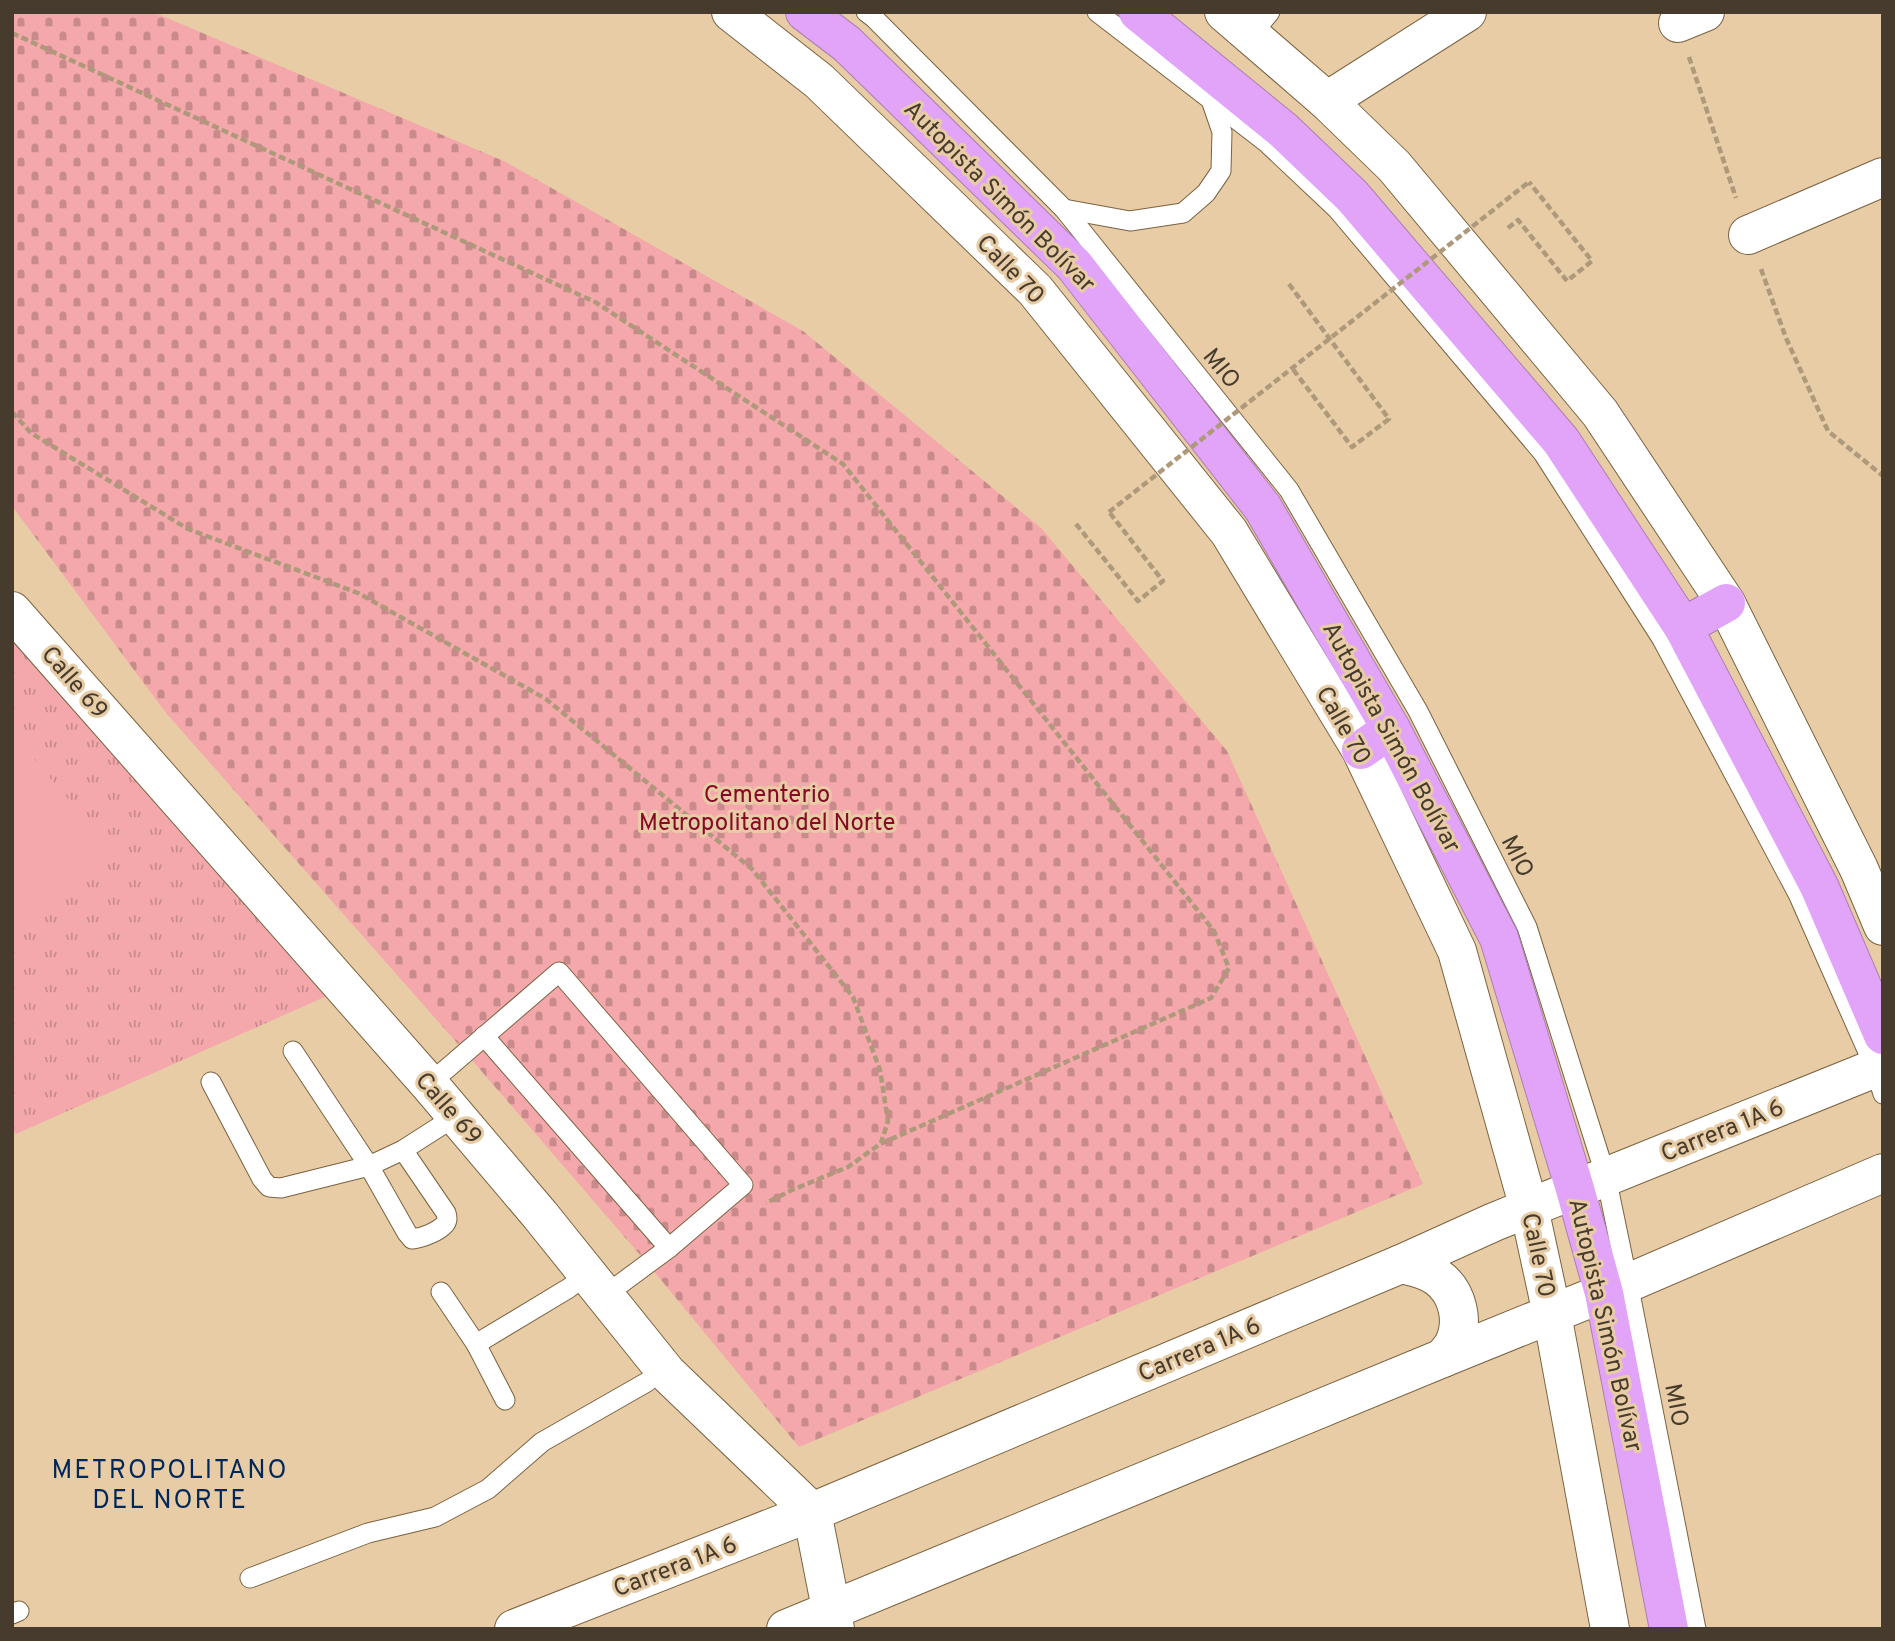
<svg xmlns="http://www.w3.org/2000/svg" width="1895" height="1641" font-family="Overpass,sans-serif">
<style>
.grass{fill:url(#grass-tufts)}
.cemetery{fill:url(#cemetery-stones)}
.pitch{fill:#f5a8ab}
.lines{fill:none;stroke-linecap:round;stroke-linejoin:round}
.lane-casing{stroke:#7b6340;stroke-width:21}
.street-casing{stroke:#7b6340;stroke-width:40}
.secondary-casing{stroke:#7b6340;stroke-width:40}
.highway-casing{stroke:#ab7fb1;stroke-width:40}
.path{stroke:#ae997b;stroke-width:4.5;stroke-dasharray:7 3.5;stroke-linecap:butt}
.lane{stroke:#fff;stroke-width:19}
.street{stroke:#fff;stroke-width:38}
.secondary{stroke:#fff;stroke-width:38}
.highway{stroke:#e2a4f8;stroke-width:38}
.path-bridge{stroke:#ae997b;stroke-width:4.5;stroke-dasharray:7 3.5;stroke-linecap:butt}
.labels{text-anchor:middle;stroke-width:6;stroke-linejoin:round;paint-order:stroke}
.street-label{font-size:24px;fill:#463b2c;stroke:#e7cca6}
.park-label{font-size:24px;fill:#880828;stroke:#e7cca6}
.neighbourhood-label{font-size:26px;letter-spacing:2px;fill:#00275a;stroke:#e7cca6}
</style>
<defs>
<pattern id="grass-tufts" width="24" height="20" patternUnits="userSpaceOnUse" patternTransform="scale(1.75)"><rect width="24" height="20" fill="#f5a8ab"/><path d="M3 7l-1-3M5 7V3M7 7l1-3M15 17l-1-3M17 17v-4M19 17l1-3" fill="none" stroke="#c88a8b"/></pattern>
<pattern id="cemetery-stones" width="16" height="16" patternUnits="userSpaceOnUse" patternTransform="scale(1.75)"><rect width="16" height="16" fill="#f5a8ab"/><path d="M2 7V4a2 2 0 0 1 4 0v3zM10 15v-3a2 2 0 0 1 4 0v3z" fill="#c88a8b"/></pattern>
</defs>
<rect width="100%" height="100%" fill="#e7cca6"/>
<!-- grass -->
<polygon class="grass" points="12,611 345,988 16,1134 12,1130"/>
<!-- cemetery -->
<polygon class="cemetery" points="12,12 153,12 506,162 803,331 1042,529 1227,751 1423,1184 799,1447 647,1263 465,1052 166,713 12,506"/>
<!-- pitch -->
<polygon class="pitch" points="12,734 112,849 12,934"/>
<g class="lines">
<defs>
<g id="lane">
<polyline points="866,12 874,18 1064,209 1289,490 1418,711 1527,927 1606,1177 1628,1283 1696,1629"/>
<polyline points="1097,12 1267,143 1337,209 1543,453 1662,639 1798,894 1875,1068 1883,1094"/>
<polyline points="1251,35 1270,12"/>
<polyline points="1064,209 1130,221 1183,213 1206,193 1221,171 1222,132 1211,100"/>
<polyline points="484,1036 669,1248"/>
<polyline points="293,1051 369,1166 403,1150 456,1116"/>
<path d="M211 1082 262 1179 269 1187 281 1188 369 1166 407 1233 412 1239C422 1238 438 1232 445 1224 448 1220 447 1217 446 1213L403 1150"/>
<polyline points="429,1084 559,972 743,1185 669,1248 604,1296"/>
<polyline points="441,1292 476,1344 505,1400"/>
<polyline points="476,1344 569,1288 587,1274"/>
<polyline points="250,1578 368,1533 435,1517 488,1489 542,1442 647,1382"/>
<polyline points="12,1614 19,1611"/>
</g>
<g id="street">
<polyline points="1678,23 1705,12"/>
<polyline points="1748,235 1883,177"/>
<polyline points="12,611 429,1084 540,1215 667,1373 812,1512 835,1629"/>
</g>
<g id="secondary">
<polyline points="731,12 819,81 1035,290 1229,532 1361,750 1457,951 1529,1208 1552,1314 1610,1629"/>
<polyline points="1224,12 1327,101 1394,166 1600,413 1726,603 1859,869 1883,926"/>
<polyline points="1327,101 1467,12"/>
<path d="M1401 1264C1414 1267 1426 1269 1437 1277 1458 1292 1465 1322 1453 1345 1450 1350 1446 1354 1443 1358"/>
<polyline points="514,1629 812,1512 1401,1264 1494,1222 1883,1065"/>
<polyline points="786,1629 1443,1358 1628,1283 1883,1173"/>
</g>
<g id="highway">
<polyline points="805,12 847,44 1074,265 1263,508 1391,729 1499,938 1575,1189 1604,1293 1669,1629"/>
<polyline points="1138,12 1283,130 1352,196 1561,441 1683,627 1819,886 1883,1035"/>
<polyline points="1683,627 1726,603"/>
<polyline points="1361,750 1391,729"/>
</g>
</defs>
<!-- lane casing -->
<use href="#lane" class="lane-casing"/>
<!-- street casing -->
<use href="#street" class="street-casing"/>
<!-- secondary casing -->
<use href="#secondary" class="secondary-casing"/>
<!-- highway casing -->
<use href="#highway" class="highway-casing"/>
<!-- path -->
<g class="path">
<polyline points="12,33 595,302 843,464 1214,931 1229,968 1211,998 880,1144 848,1167 792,1190 766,1203"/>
<polyline points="1689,57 1736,198"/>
<polyline points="1508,228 1518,220 1567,281 1592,261 1529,182"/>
<polyline points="1761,269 1786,338 1828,431 1883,476"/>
<polyline points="1289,284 1389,419 1352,447 1292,368"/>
<polyline points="12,412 31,433 188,529 358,593 546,699 752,869 853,997 880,1070 888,1121 881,1143"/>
<polyline points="1076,524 1138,601 1163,581 1109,512"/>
</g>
<!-- lane -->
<use href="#lane" class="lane"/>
<!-- street -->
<use href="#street" class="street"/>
<!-- secondary -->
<use href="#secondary" class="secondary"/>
<!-- highway -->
<use href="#highway" class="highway"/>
<!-- path-bridge -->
<polyline class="path-bridge" points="1109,512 1529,182"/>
</g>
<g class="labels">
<!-- street labels -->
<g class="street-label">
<text transform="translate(1000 196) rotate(45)" y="8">Autopista Simón Bolívar</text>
<text transform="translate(1011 269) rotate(46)" y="8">Calle 70</text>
<text transform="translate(1222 368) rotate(51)" y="8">MIO</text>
<text transform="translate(75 682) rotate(49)" y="8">Calle 69</text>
<text transform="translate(1344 725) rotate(60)" y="8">Calle 70</text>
<text transform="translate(1392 737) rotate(61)" y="8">Autopista Simón Bolívar</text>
<text transform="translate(1518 856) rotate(63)" y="8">MIO</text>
<text transform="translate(449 1108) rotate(49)" y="8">Calle 69</text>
<text transform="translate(1722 1130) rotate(-22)" y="8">Carrera 1A 6</text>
<text transform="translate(1539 1255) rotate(78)" y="8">Calle 70</text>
<text transform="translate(1606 1325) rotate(77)" y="8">Autopista Simón Bolívar</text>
<text transform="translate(1199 1349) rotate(-23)" y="8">Carrera 1A 6</text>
<text transform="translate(1677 1405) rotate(79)" y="8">MIO</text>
<text transform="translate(675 1566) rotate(-21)" y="8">Carrera 1A 6</text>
</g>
<!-- park labels -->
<g class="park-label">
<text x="767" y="802">Cementerio<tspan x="767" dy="28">Metropolitano del Norte</tspan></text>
</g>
<!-- neighbourhood labels -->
<g class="neighbourhood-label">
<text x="170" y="1478">METROPOLITANO<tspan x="170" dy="30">DEL NORTE</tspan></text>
</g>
</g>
<!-- border -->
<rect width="1895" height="1641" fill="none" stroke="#463b2c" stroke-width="28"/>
</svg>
